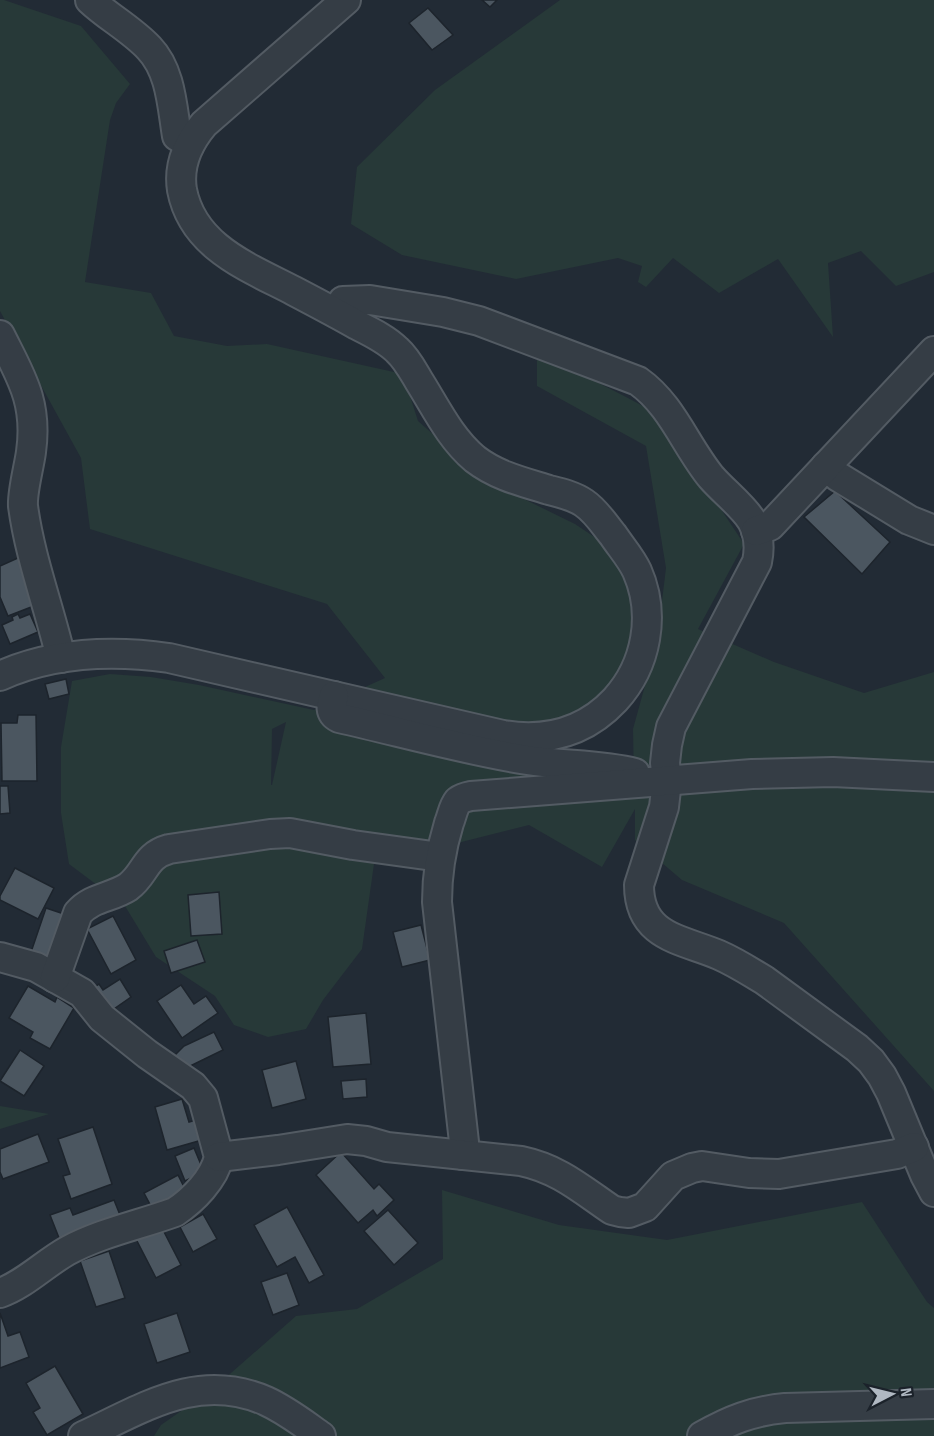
<svg xmlns="http://www.w3.org/2000/svg" width="934" height="1436" font-family="'Sofia Sans Condensed',sans-serif">
<style>
.green{fill:#273938;fill-rule:evenodd}
.building{fill:#4b5660;stroke:#1d242c;stroke-width:1.5}
.lines{fill:none;stroke-linecap:round;stroke-linejoin:round}
.minor-casing{stroke:#535b63;stroke-width:32}
.minor{stroke:#353d45;stroke-width:28}
</style>
<rect width="100%" height="100%" fill="#222b35"/>
<!-- green -->
<g class="green">
<path d="M0 0H4L81 26 130 84 116 103 110 120 85 282 151 293 174 336 227 346 267 344 403 374 418 421 485 480 575 524 611 548 633 580 630 645 604 703 524 739 634 786 633 729 657 642 666 568 646 446 537 386V358L587 377 626 397 658 414 744 544 698 629 774 662 864 693 934 672V1091L784 923 682 880 635 840V809L602 867 529 825 374 864 362 949 323 1000 306 1029 268 1037 234 1025 215 996 156 957 125 906 69 864 61 813V747L72 681 110 674 151 677 199 685 314 710 385 678 327 604 90 529 81 458 0 311ZM286 722 272 785H271L272 729Z"/>
<polygon points="560,0 934,0 934,272 896,286 861,251 828,263 833,337 778,259 719,293 673,258 646,287 638,282 642,266 618,258 516,279 402,255 351,224 357,167 435,90"/>
<polygon points="0,1106 49,1114 0,1129"/>
<polygon points="442,1190 559,1225 667,1240 862,1202 927,1302 934,1308 934,1436 154,1436 161,1425 214,1388 296,1316 357,1309 443,1259"/>
</g>
<!-- building -->
<g class="building">
<polygon points="482,0 497,0 490,7"/>
<polygon points="428,8 453,35 432,50 409,23"/>
<polygon points="835,491 890,542 862,574 804,517"/>
<polygon points="20,557 39,604 8,616 0,597 0,566"/>
<polygon points="18,614 20,618 30,614 38,632 10,644 2,625 13,620 12,617"/>
<polygon points="66,679 69,694 49,699 45,684"/>
<polygon points="18,715 36,715 37,781 2,781 1,723 17,723"/>
<polygon points="0,786 8,786 10,813 0,814"/>
<polygon points="15,868 54,888 38,919 0,900 0,896"/>
<polygon points="219,892 222,934 191,936 188,895"/>
<polygon points="46,908 67,915 55,967 29,958"/>
<polygon points="113,916 136,960 111,974 87,929"/>
<polygon points="421,925 430,960 402,967 393,932"/>
<polygon points="197,940 205,962 171,973 164,951"/>
<polygon points="120,979 131,997 108,1013 85,993 99,984 103,990"/>
<polygon points="181,985 194,1004 206,996 218,1013 182,1038 157,1001"/>
<polygon points="28,986 55,1002 57,997 74,1008 50,1049 30,1038 33,1032 9,1018"/>
<polygon points="366,1013 371,1064 333,1067 328,1017"/>
<polygon points="214,1032 223,1050 182,1070 171,1059 184,1046"/>
<polygon points="20,1050 44,1066 24,1096 0,1081"/>
<polygon points="296,1061 306,1099 272,1108 262,1070"/>
<polygon points="366,1079 367,1097 343,1099 341,1081"/>
<polygon points="182,1099 189,1122 196,1120 202,1140 167,1150 155,1107"/>
<polygon points="93,1127 112,1184 71,1199 63,1176 70,1174 58,1139"/>
<polygon points="38,1134 49,1162 3,1179 0,1172 0,1149"/>
<polygon points="194,1148 204,1172 185,1181 175,1156"/>
<polygon points="341,1152 374,1189 379,1184 394,1200 377,1216 373,1210 358,1223 316,1175"/>
<polygon points="178,1175 186,1191 152,1208 144,1193"/>
<polygon points="114,1200 122,1220 61,1243 50,1215 70,1208 73,1215"/>
<polygon points="287,1207 324,1275 309,1283 295,1257 277,1267 254,1225"/>
<polygon points="388,1210 418,1243 394,1265 364,1231"/>
<polygon points="203,1214 217,1239 193,1252 180,1227"/>
<polygon points="161,1226 181,1265 156,1278 136,1239"/>
<polygon points="109,1251 125,1298 96,1307 80,1261"/>
<polygon points="287,1273 299,1305 273,1315 261,1282"/>
<polygon points="0,1313 8,1336 20,1332 29,1357 0,1368"/>
<polygon points="177,1313 190,1352 157,1363 144,1324"/>
<polygon points="55,1366 83,1414 47,1435 33,1412 40,1408 26,1383"/>
</g>
<g class="lines">
<defs>
<g id="minor">
<path d="M90 0C108 17 131 29 149 48 171 71 172 106 177 136L190 144"/>
<path d="M336 313 343 301 370 300 443 312 479 321 638 381C672 405 685 445 711 477 723 491 743 506 752 521 759 534 760 548 757 562L671 727 667 745 665 763 667 781 664 807 639 885C639 937 681 939 719 955 735 962 749 971 764 980L857 1048 871 1061 882 1076 891 1093 925 1175 934 1192"/>
<path d="M0 335C21 377 38 402 31 452 29 467 22 492 23 506 30 558 49 607 61 658"/>
<polyline points="826,466 837,476 909,520 934,530"/>
<polyline points="756,531 770,526 934,351"/>
<path d="M0 676C53 652 112 650 169 658L503 735C546 742 584 733 615 700 647 665 656 614 637 571 631 558 621 547 613 535 604 524 596 511 584 503 574 496 561 493 549 490 523 482 497 476 475 459 450 438 436 408 419 381 413 371 407 359 397 350 386 339 371 332 357 325 336 313 315 302 294 291 248 267 193 247 182 190 178 165 188 143 204 124L346 0"/>
<path d="M334 696C331 705 329 713 339 718 401 732 464 750 527 760 563 766 600 764 635 773"/>
<path d="M0 957 36 967 82 993 102 1018 147 1054 193 1086 203 1098 219 1157C214 1179 193 1200 175 1212 139 1225 100 1233 67 1251 44 1264 25 1284 0 1293"/>
<path d="M55 978 78 913C92 897 111 898 128 887 146 874 144 856 169 849L270 834 290 833 353 845 440 857"/>
<path d="M463 1155 464 1142 437 902C437 874 441 849 449 823 452 816 453 807 458 801 462 798 466 797 471 796L752 774 833 772 934 777"/>
<path d="M219 1157 278 1150 347 1139 366 1141 387 1147 521 1161C559 1169 581 1189 612 1210L620 1212 629 1213 645 1207 673 1176 692 1168 702 1166 749 1173 779 1174 897 1154 914 1147"/>
<path d="M83 1436C144 1408 198 1371 266 1401 286 1410 304 1424 321 1436"/>
<path d="M702 1436C730 1420 753 1411 785 1408L934 1404"/>
</g>
</defs>
<!-- minor casing -->
<use href="#minor" class="minor-casing"/>
<!-- minor -->
<use href="#minor" class="minor"/>
</g>
<!-- north arrow -->
<g transform="translate(892 1394) rotate(83)" stroke="#1b222a" stroke-width="4.5" paint-order="stroke">
<path d="M0-4.5L10 22L0 15L-10 22Z" fill="#b0b8c2"/>
<text y="-9" font-size="16" font-weight="bold" text-anchor="middle" fill="#b0b8c2">N</text>
</g>
</svg>
